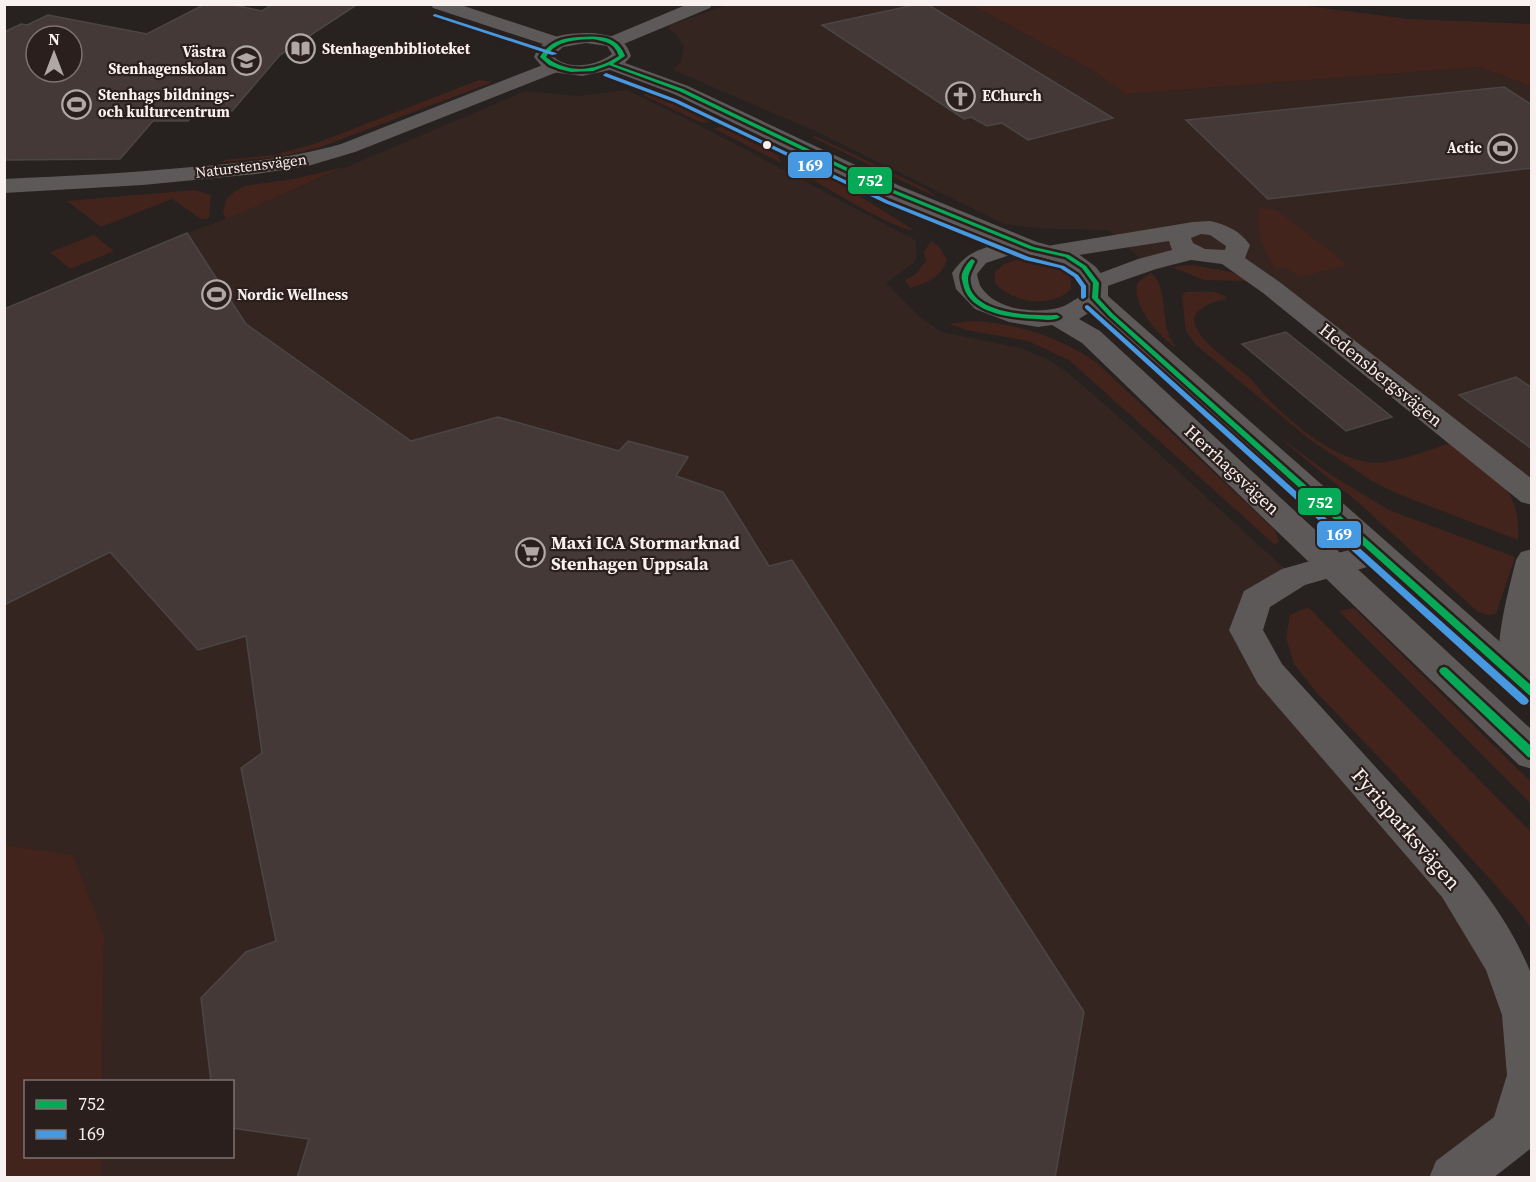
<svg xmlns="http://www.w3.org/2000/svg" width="1536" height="1182" font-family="'Source Serif 4',serif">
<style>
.built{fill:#342521}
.green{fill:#43241c}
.building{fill:#443936;stroke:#4b4645;stroke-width:1.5;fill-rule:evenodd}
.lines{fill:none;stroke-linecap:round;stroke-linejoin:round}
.minor{fill:#5d5958;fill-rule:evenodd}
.tertiary{fill:#5d5958;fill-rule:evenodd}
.bus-1-casing{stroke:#2a1f1d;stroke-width:5}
.bus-2-casing{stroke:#2a1f1d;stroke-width:5}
.bus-1{fill:#06aa56;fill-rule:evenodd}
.bus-2{fill:#4699e1;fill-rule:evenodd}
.bus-dot{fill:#f9f1ef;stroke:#2a1f1d;stroke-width:2}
.labels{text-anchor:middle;stroke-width:4.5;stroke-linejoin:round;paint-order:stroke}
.far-poi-label{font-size:15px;font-weight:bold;fill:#f9f1ef;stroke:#2a1f1d;text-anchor:start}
.far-street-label{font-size:15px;fill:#f9f1ef;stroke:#2a1f1d}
.street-label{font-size:18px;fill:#f9f1ef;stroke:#2a1f1d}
.poi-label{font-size:18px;font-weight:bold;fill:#f9f1ef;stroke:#2a1f1d;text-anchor:start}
.near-street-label{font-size:21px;fill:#f9f1ef;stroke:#2a1f1d}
.line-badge{stroke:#2a1f1d;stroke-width:2}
.badge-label{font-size:16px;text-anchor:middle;font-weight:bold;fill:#fff}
</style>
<rect width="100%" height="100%" fill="#272120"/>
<!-- built -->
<g class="built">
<polygon points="727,5 972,5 1094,71 1125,94 1479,67 1531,86 1531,495 1228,257 1201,256 1147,264 1108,230 1047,229 1004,224 817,132 673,70 681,62 684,47 677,35 669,29 670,25"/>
<polygon points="627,90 701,126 915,240 917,256 914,263 886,283 919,316 942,332 1020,348 1047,359 1063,369 1110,409 1294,577 1246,630 1456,884 1530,1075 1453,1177 101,1177 101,1157 232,1156 232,1082 102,1081 104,935 73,855 5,845 5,309 187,233 215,223 525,91 579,96"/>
</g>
<!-- green -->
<g class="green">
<polygon points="1298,5 1409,19 1531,24 1531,86 1479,67 1125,94 1094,71 972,5"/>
<polygon points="479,80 493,82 318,148 278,157 223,162 224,160 273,155 314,144"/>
<polygon points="652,88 724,121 702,123 643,95"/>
<polygon points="722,127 779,156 781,163 713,128"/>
<polygon points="815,136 924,188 940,199 812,137"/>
<path d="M800 159 914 230C895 231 818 182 796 170L794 162Z"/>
<polygon points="345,167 226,219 223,212 226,200 234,192 244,186 294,179"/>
<polygon points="195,190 211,195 209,218 201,219 172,199 101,227 67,201"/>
<path d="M1260 208 1275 209 1348 265 1299 277 1287 268H1275C1263 248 1254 231 1260 208Z"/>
<polygon points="94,235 114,251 70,269 50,252"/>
<path d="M931 241 940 248 947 260C941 278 927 283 910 288L905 280 916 274 926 261 924 252Z"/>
<path d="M1020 259C1039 258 1061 261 1071 279V289C1052 309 1012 303 995 283V272L1004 264Z"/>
<polygon points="1193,265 1231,272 1248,281 1204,280 1172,267"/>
<path d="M1151 273C1171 289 1157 327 1177 348 1160 339 1129 302 1138 282Z"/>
<path d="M1186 292C1198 292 1216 289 1226 297V299C1217 301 1199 306 1195 316 1188 337 1239 367 1251 379 1256 384 1260 391 1265 396 1282 413 1301 430 1321 443 1335 452 1351 459 1367 462 1392 466 1431 449 1455 441 1491 473 1522 487 1518 540L1398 494 1372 481 1309 439 1196 345 1186 331 1182 296Z"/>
<path d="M970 321C1014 322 1061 337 1097 363L1275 530 1279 542 1275 545 1069 360 1028 341 967 330 949 324Z"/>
<polygon points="1275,434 1331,475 1389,510 1515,557 1496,614 1487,615 1477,611 1360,504"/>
<polygon points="1308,607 1531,832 1531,928 1516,908 1394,773 1317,693 1294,664 1286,638 1290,615"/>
<polygon points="1354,608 1531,782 1531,804 1339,611"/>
<polygon points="5,845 73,855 104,935 102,1081 26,1082 26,1156 101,1157 101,1177 5,1177"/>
</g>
<!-- building -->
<g class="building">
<path d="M214 4H229L262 11 273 4H358L280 55 232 111 198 110 188 121H153L120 159 4 160V32L21 24 27 25 48 15 147 34 203 5ZM36 36H72V72H36Z"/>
<polygon points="919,4 927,4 1113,118 1028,140 1002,123 987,126 971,117 964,119 822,25"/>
<polygon points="1504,87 1532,105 1532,168 1268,199 1186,120"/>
<polygon points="187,233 246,324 411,441 498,417 619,451 628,441 688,457 676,476 723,492 769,566 792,560 1084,1012 1055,1178 297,1178 309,1139 232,1128 232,1082 211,1082 201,998 246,952 276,941 241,768 262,753 246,636 198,650 110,552 4,605 4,309"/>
<polygon points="1286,332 1392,417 1346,431 1242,344"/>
<polygon points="1516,377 1532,388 1532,449 1459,395"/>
</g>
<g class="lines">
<!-- minor -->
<g class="minor">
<polygon points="431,4 458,4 564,39 567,43 564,47 552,47 433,8"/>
<polygon points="688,4 712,4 710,8 619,46 607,46 604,42 607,38"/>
<path d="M553 61 560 63 562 67 560 71 355 152 308 166 256 174 143 185 4 193V179C67 176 129 173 192 167 243 163 292 158 341 144Z"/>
<path d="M1210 221C1227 225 1239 230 1250 245L1245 258 1281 283 1532 479V505L1521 502 1263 293 1222 264 1191 260 1156 269 1096 290 1087 288 1084 283 1087 278 1138 259 1172 250 1169 241 1053 259 1045 257 1041 252 1045 247 1053 245 1193 222ZM1201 234 1210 235 1226 246 1225 250 1205 249 1193 243 1191 238Z"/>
<path d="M1377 542 1388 545 1393 553 1388 561 1305 585 1270 607 1263 630 1282 664C1322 708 1362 752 1402 796 1452 851 1505 906 1532 976V1145L1530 1149 1493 1178H1429L1436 1161 1494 1117 1507 1075 1502 1015 1486 970 1442 897 1258 684 1229 630 1244 591 1282 569Z"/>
<path d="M1532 549V687L1518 693 1505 689C1489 658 1508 593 1516 560L1521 552Z"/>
</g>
<!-- tertiary -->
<path class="tertiary" d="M593 33C612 36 625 36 631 56L625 63 688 86 900 186 1037 242 1077 253 1096 267 1108 283V296L1532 670V706L1519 702 1093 310 1079 319 1100 331 1532 730V769L1519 765 1082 343 1052 325 1038 327 1009 322 975 309 956 289 952 273C967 252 976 251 999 243L884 196 674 94 610 70 582 76 552 72 543 68 534 57C544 33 570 33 593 33ZM586 43 607 46 612 54C597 66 567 71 553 56L563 47ZM1013 254C1042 255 1064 261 1084 284L1083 295C1075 299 1067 306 1058 308 1034 314 996 310 981 287 979 284 978 278 977 274L986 263Z"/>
<defs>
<g id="bus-1">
<path d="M579 37C598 36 617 35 625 56L613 64 683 89 894 190 1034 247 1069 255 1086 266 1099 283 1098 298 1113 314 1532 686V696L1529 695 1109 316 1092 298 1093 283 1082 268 1065 257 1030 249 890 192 679 91 609 65 593 71 571 72 559 69 549 65 540 57C549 42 562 38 579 37ZM593 39C606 42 614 42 619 56 596 71 569 75 546 57 556 40 575 40 593 39Z"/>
<path d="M972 259 975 261C973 266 968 273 968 279 969 315 1032 316 1057 315L1060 317C1054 321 1045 320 1038 319 1012 318 969 314 963 284 962 279 961 279 962 274 964 268 968 262 972 259Z"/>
<polygon points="1444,667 1447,668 1532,747 1532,758 1528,757 1441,674 1439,671 1441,668"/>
</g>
<g id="bus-2">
<polygon points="435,14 556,53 557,54 552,55 433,16 433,15"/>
<polygon points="606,73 678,100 889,201 1029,257 1064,266 1078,275 1086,286 1086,297 1083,299 1081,298 1081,287 1074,277 1060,268 1025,260 885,203 674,102 604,76 603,75"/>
<polygon points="1087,305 1089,306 1527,698 1529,701 1527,704 1524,705 1521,704 1085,308 1085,306"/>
</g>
</defs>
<!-- bus-1 casing -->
<use href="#bus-1" class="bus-1-casing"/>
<!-- bus-2 casing -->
<use href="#bus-2" class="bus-2-casing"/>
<!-- bus-1 -->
<use href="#bus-1" class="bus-1"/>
<!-- bus-2 -->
<use href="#bus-2" class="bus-2"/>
</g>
<!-- icons -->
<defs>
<symbol id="library-ring" viewBox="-11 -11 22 22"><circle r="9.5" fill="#2a1f1d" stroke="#b0a8a7" stroke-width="1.5"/><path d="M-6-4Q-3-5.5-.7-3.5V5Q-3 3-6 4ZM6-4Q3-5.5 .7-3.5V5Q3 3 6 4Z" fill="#b0a8a7"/></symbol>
<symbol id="school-ring" viewBox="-11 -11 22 22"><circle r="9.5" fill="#2a1f1d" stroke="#b0a8a7" stroke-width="1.5"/><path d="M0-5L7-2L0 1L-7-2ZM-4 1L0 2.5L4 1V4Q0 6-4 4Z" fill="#b0a8a7"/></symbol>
<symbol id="church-ring" viewBox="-11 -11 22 22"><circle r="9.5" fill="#2a1f1d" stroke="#b0a8a7" stroke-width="1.5"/><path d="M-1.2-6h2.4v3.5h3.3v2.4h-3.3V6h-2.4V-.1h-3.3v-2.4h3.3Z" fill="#b0a8a7"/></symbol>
<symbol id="stadium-ring" viewBox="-11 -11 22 22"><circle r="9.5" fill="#2a1f1d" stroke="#b0a8a7" stroke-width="1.5"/><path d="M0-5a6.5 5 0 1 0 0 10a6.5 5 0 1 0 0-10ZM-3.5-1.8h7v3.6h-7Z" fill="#b0a8a7"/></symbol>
<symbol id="supermarket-ring" viewBox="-11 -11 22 22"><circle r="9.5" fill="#2a1f1d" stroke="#b0a8a7" stroke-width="1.5"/><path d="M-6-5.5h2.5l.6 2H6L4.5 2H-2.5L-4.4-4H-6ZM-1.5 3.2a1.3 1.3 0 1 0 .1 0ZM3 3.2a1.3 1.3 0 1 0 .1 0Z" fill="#b0a8a7"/></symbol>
</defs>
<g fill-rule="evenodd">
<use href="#library-ring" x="284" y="32" width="33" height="33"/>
<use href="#school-ring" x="230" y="44" width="33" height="33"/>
<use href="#church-ring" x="944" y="80" width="33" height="33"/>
<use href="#stadium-ring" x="60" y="88" width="33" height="33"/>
<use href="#stadium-ring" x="1486" y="132" width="33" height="33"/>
<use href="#stadium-ring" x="200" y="278" width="33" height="33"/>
<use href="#supermarket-ring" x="514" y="536" width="33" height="33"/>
</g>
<!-- markers -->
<circle class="bus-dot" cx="767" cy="145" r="5"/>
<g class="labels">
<!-- far-poi labels -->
<g class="far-poi-label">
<text x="322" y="54">Stenhagenbiblioteket</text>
<text x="226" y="57" text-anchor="end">Västra<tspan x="226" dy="17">Stenhagenskolan</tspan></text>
<text x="98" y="100">Stenhags bildnings-<tspan x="98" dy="17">och kulturcentrum</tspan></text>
<text x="982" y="101">EChurch</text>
<text x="1482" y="153" text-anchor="end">Actic</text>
<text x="237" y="300">Nordic Wellness</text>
</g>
<!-- far-street labels -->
<g class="far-street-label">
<text transform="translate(251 166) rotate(-7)" y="5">Naturstensvägen</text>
</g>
<!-- street labels -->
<g class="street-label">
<text transform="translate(1381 375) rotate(39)" y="6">Hedensbergsvägen</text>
<text transform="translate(1232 470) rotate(43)" y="6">Herrhagsvägen</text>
</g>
<!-- poi labels -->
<g class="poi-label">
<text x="551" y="549">Maxi ICA Stormarknad<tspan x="551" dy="21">Stenhagen Uppsala</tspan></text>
</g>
<!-- near-street labels -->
<g class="near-street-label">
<text transform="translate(1406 829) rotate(49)" y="7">Fyrisparksvägen</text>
</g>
</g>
<g class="line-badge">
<rect x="787" y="151" width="46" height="28" rx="6" fill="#4699e1"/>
<rect x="847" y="166" width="46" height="29" rx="6" fill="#06aa56"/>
<rect x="1297" y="487" width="45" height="29" rx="6" fill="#06aa56"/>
<rect x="1316" y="520" width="46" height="29" rx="6" fill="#4699e1"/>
</g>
<g class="badge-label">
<text x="810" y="171">169</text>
<text x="870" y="186">752</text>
<text x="1320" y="508">752</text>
<text x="1339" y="540">169</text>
</g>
<!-- border -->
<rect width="1536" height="1182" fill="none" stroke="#f9f1ef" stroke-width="12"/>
<!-- legend -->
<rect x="24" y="1080" width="210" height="78" fill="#2a1f1d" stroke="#7d7371" stroke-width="1.5"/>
<rect x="36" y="1100" width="30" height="9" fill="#06aa56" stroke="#7d7371" stroke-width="1.5"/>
<text x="78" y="1110" font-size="18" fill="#f9f1ef">752</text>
<rect x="36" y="1130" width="30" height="9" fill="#4699e1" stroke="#7d7371" stroke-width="1.5"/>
<text x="78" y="1140" font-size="18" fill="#f9f1ef">169</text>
<!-- north arrow -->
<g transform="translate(54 54)"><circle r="28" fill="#2a1f1d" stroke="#7d7371" stroke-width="1.5"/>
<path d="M0-4.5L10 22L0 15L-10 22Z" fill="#b0a8a7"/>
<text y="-9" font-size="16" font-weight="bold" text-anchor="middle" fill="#f9f1ef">N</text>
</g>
</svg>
